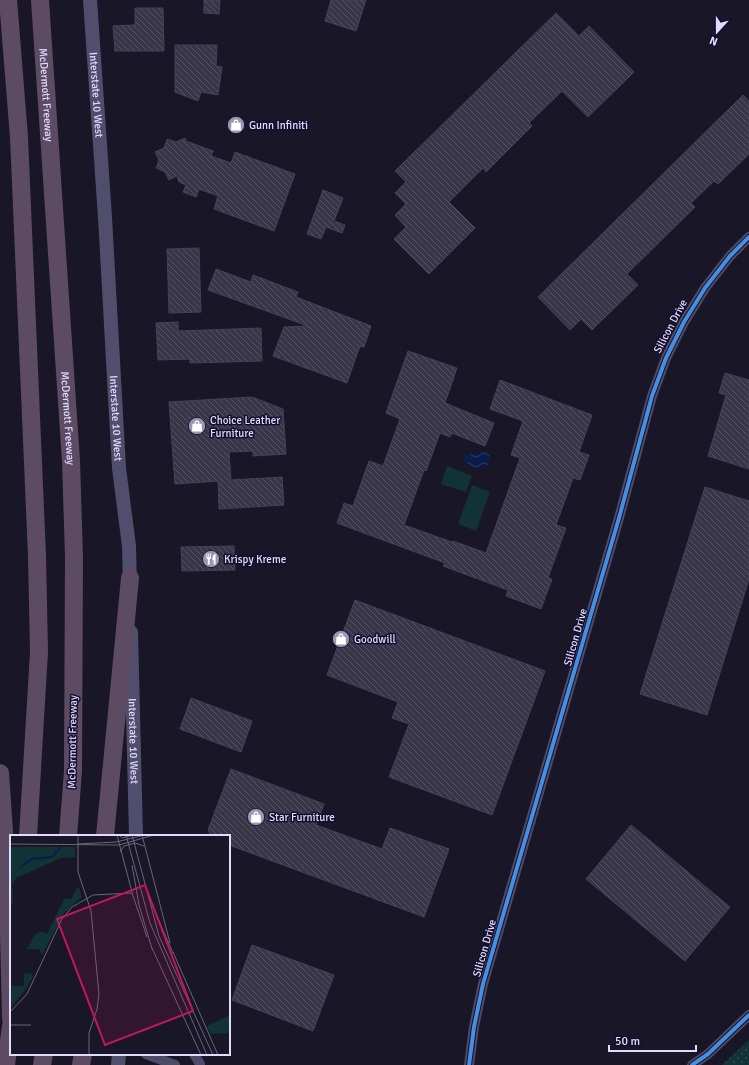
<svg xmlns="http://www.w3.org/2000/svg" width="749" height="1065" font-family="Signika,sans-serif">
<style>
.grass{fill:url(#grass-dots)}
.green{fill:#123336}
.water{fill:url(#water-waves)}
.building{fill:url(#building-back-hatch);stroke:#46415a}
.lines{fill:none;stroke-linecap:round;stroke-linejoin:round}
.minor{stroke:#4d4b68;stroke-width:10}
.secondary{stroke:#514e6d;stroke-width:14}
.motorway{stroke:#5d4b64;stroke-width:18}
.cycleway-casing{stroke:#150f2e;stroke-width:6}
.cycleway{stroke:#468fdf;stroke-width:4}
.labels{text-anchor:middle;stroke-width:3;stroke-linejoin:round;paint-order:stroke}
.street-label{font-size:11px;fill:#e1dcff;stroke:#150f2e}
.poi-label{font-size:11px;fill:#e1dcff;stroke:#150f2e;text-anchor:start}
.inset-river{fill:none;stroke:#081d4c;stroke-width:2}
.inset-road{fill:none;stroke:#69657d;stroke-width:1}
.view{fill:#c2185b;fill-opacity:0.15;stroke:#c2185b;stroke-width:2}
.inset-edge{fill:none;stroke:#e1dcff;stroke-width:2}
</style>
<defs>
<pattern id="grass-dots" width="8" height="8" patternUnits="userSpaceOnUse"><rect width="8" height="8" fill="#123336"/><path d="M2 2h.1M6 6h.1" fill="none" stroke="#345054" stroke-width="1.8" stroke-linecap="round"/></pattern>
<pattern id="water-waves" width="16" height="10" patternUnits="userSpaceOnUse"><rect width="16" height="10" fill="#081d4c"/><path d="M0 5q4-4 8 0t8 0" fill="none" stroke="#2c3d67"/></pattern>
<pattern id="building-back-hatch" width="6" height="6" patternUnits="userSpaceOnUse"><rect width="6" height="6" fill="#383548"/><path d="M-1 5l2 2M0 0l6 6M5-1l2 2" fill="none" stroke="#545263"/></pattern>
</defs>
<rect width="100%" height="100%" fill="#191627"/>
<!-- grass -->
<polygon class="grass" points="749,1040 749,1065 722,1065"/>
<!-- green -->
<g class="green">
<polygon points="447,466 472,476 466,492 441,484"/>
<polygon points="472,485 490,492 476,531 458,524"/>
</g>
<!-- water -->
<polygon class="water" points="484,451 490,456 488,465 474,468 464,461 464,456 466,454 477,454"/>
<!-- building -->
<g class="building">
<polygon points="204,0 220,0 219,14 204,13"/>
<polygon points="331,0 366,0 356,31 325,21"/>
<polygon points="135,8 163,8 164,51 115,51 113,26 135,25"/>
<polygon points="556,13 579,36 589,26 634,72 588,117 562,91 529,123 532,126 486,172 483,168 449,202 475,228 429,274 394,239 406,227 395,215 406,204 395,193 406,182 395,171"/>
<polygon points="175,45 217,45 216,66 222,67 218,95 201,92 198,101 175,92"/>
<polygon points="743,95 749,101 749,154 718,184 714,181 691,203 695,207 627,274 638,285 592,330 581,319 570,330 538,297"/>
<polygon points="185,138 186,141 213,151 211,156 231,163 235,152 295,174 274,231 214,209 218,196 199,189 196,197 183,192 186,185 179,182 177,176 169,180 165,172 156,168 159,160 155,152 164,148 167,139 176,142"/>
<polygon points="323,190 343,198 334,221 345,225 342,233 326,227 321,239 307,234"/>
<polygon points="199,248 201,312 169,313 167,249"/>
<polygon points="216,269 251,282 253,275 298,292 296,297 371,326 364,347 360,346 347,383 273,356 284,327 308,326 208,290"/>
<polygon points="178,322 178,331 261,328 262,361 190,363 190,359 158,360 156,323"/>
<polygon points="408,351 457,368 445,403 494,423 485,446 452,433 450,437 440,433 426,471 424,470 404,525 452,542 453,541 486,553 520,458 511,455 523,421 490,409 500,380 592,415 579,452 589,455 580,480 573,478 556,525 566,528 548,578 552,579 541,609 506,596 508,590 443,566 445,563 337,523 344,503 353,506 369,461 383,466 400,419 386,413"/>
<polygon points="725,373 749,380 749,469 708,456 726,395 719,393"/>
<polygon points="252,397 283,409 286,454 253,456 253,451 229,452 231,480 282,477 284,505 219,509 218,481 175,484 169,402"/>
<polygon points="705,487 749,501 749,579 707,715 640,694"/>
<polygon points="234,546 235,570 182,571 181,547"/>
<polygon points="355,600 545,671 492,815 389,777 409,724 392,718 398,702 327,675"/>
<polygon points="191,698 252,721 241,752 180,729"/>
<polygon points="231,769 324,804 316,825 382,849 390,828 449,849 424,917 229,845 229,836 211,836 208,830"/>
<polygon points="631,825 730,907 685,961 586,879"/>
<polygon points="252,945 334,975 313,1031 232,1000"/>
</g>
<g class="lines">
<!-- minor -->
<g class="minor">
<polyline points="146,1054 175,1065"/>
<polyline points="194,1054 200,1064"/>
<polyline points="469,1065 474,1027 483,984 619,518 652,396 666,358 684,322 705,288 730,256 749,237"/>
<polyline points="692,1065 708,1054 749,1015"/>
</g>
<!-- secondary -->
<g class="secondary">
<path id="s1" d="M90 0 105 217 119 468 129 546 130 588"/>
<path id="s2" d="M131 632 136 836"/>
<polyline points="118,1065 119,1054"/>
</g>
<!-- motorway -->
<g class="motorway">
<polyline points="8,0 19,137 37,556 39,652 28,836"/>
<path id="s3" d="M40 0 71 461 74 558 73 771 68 836"/>
<polyline points="0,773 8,889 11,1019"/>
<polyline points="105,836 130,578"/>
<polyline points="6,1065 11,1026"/>
<polyline points="42,1065 44,1054"/>
<polyline points="81,1065 83,1054"/>
</g>
<defs>
<g id="cycleway">
<polyline points="469,1065 474,1027 483,984 619,518 652,396 666,358 684,322 705,288 730,256 749,237"/>
<polyline points="692,1065 708,1054 749,1015"/>
</g>
</defs>
<!-- cycleway casing -->
<use href="#cycleway" class="cycleway-casing"/>
<!-- cycleway -->
<use href="#cycleway" class="cycleway"/>
</g>
<!-- icons -->
<defs>
<symbol id="shop-disc" viewBox="-11 -11 22 22"><circle r="9.5" fill="#9b97b3" stroke="#150f2e"/><path d="M-5-2.5h2.3a2.7 3.5 0 0 1 5.4 0H5L5.5 6h-11ZM-1.5-2.5h3a1.5 2.3 0 0 0-3 0Z" fill="#fff"/></symbol>
<symbol id="restaurant-disc" viewBox="-11 -11 22 22"><circle r="9.5" fill="#9b97b3" stroke="#150f2e"/><path d="M-5-6h1v4h1v-4h1v4h1v-4h1v5L-1.5 .5V6h-2V.5L-5-1ZM5-6V6H3V1.5H1.5Q1.5-4 5-6Z" fill="#fff"/></symbol>
</defs>
<g fill-rule="evenodd">
<use href="#shop-disc" x="226" y="115" width="20" height="20"/>
<use href="#shop-disc" x="187" y="416" width="20" height="20"/>
<use href="#restaurant-disc" x="201" y="549" width="20" height="20"/>
<use href="#shop-disc" x="331" y="629" width="20" height="20"/>
<use href="#shop-disc" x="246" y="807" width="20" height="20"/>
</g>
<g class="labels">
<!-- street labels -->
<g class="street-label">
<text dy="4" stroke="none"><textPath href="#s3" startOffset="95">McDermott Freeway</textPath></text>
<text dy="4" stroke="none"><textPath href="#s1" startOffset="95">Interstate 10 West</textPath></text>
<text transform="translate(670 326) rotate(-62)" y="4">Silicon Drive</text>
<text dy="4" stroke="none"><textPath href="#s3" startOffset="419">McDermott Freeway</textPath></text>
<text dy="4" stroke="none"><textPath href="#s1" startOffset="419">Interstate 10 West</textPath></text>
<text transform="translate(575 637) rotate(-74)" y="4">Silicon Drive</text>
<text dy="4" stroke="none"><textPath href="#s2" startOffset="109">Interstate 10 West</textPath></text>
<text transform="translate(72 742) rotate(-89)" y="4">McDermott Freeway</text>
<text transform="translate(484 948) rotate(-74)" y="4">Silicon Drive</text>
</g>
<!-- poi labels -->
<g class="poi-label">
<text x="249" y="129">Gunn Infiniti</text>
<text x="210" y="424">Choice Leather<tspan x="210" dy="13">Furniture</tspan></text>
<text x="224" y="563">Krispy Kreme</text>
<text x="354" y="643">Goodwill</text>
<text x="269" y="821">Star Furniture</text>
</g>
</g>
<!-- overview -->
<g transform="translate(10 835)">
<rect width="220" height="220" fill="#191627"/>
<path d="M55 12H65V22L51 23ZM67 53H69L72 62 54 78 32 120 29 114H17L25 99 32 97 37 99 54 64H61ZM198 194H220V198L201 199Z" fill="#123336"/>
<path d="M0 12H55L51 23 6 43 2 50 3 64 0 78ZM21 138 23 142 15 155 0 174V151H14V139ZM220 180V194H198L197 191Z" fill="#123336"/>
<path class="inset-river" d="M10 32 22 24 42 22 51 12"/>
<path class="inset-road" d="M68 0V37L81 76 89 159 87 174 79 198V220M107 0 123 61 137 102M109 0 112 3 124 0M116 0 140 88 197 220M122 0 149 101 203 220M132 0 160 108M0 9 109 10 144 0M67 9 106 7 135 0M110 17 114 11 125 8 134 11M122 30 129 70 142 114M142 70 163 118M142 113 191 220M163 117 208 220M0 177 17 159 52 84 62 72 83 60 122 58M0 190H21"/>
<path class="view" d="M135 50 183 176 95 210 47 84Z"/>
<rect width="220" height="220" class="inset-edge"/>
</g>
<!-- north arrow -->
<g transform="translate(717 32) rotate(201)" stroke="#150f2e" stroke-width="3" paint-order="stroke">
<path d="M0-3L7 15L0 10L-7 15Z" fill="#e1dcff"/>
<text y="-6" font-size="11" font-weight="bold" text-anchor="middle" fill="#e1dcff">N</text>
</g>
<!-- scale -->
<path d="M609 1045v6h87v-6" fill="none" stroke="#e1dcff" stroke-width="2"/>
<text x="615" y="1045" font-size="12" fill="#e1dcff" stroke="#150f2e" stroke-width="3" paint-order="stroke">50 m</text>
</svg>
